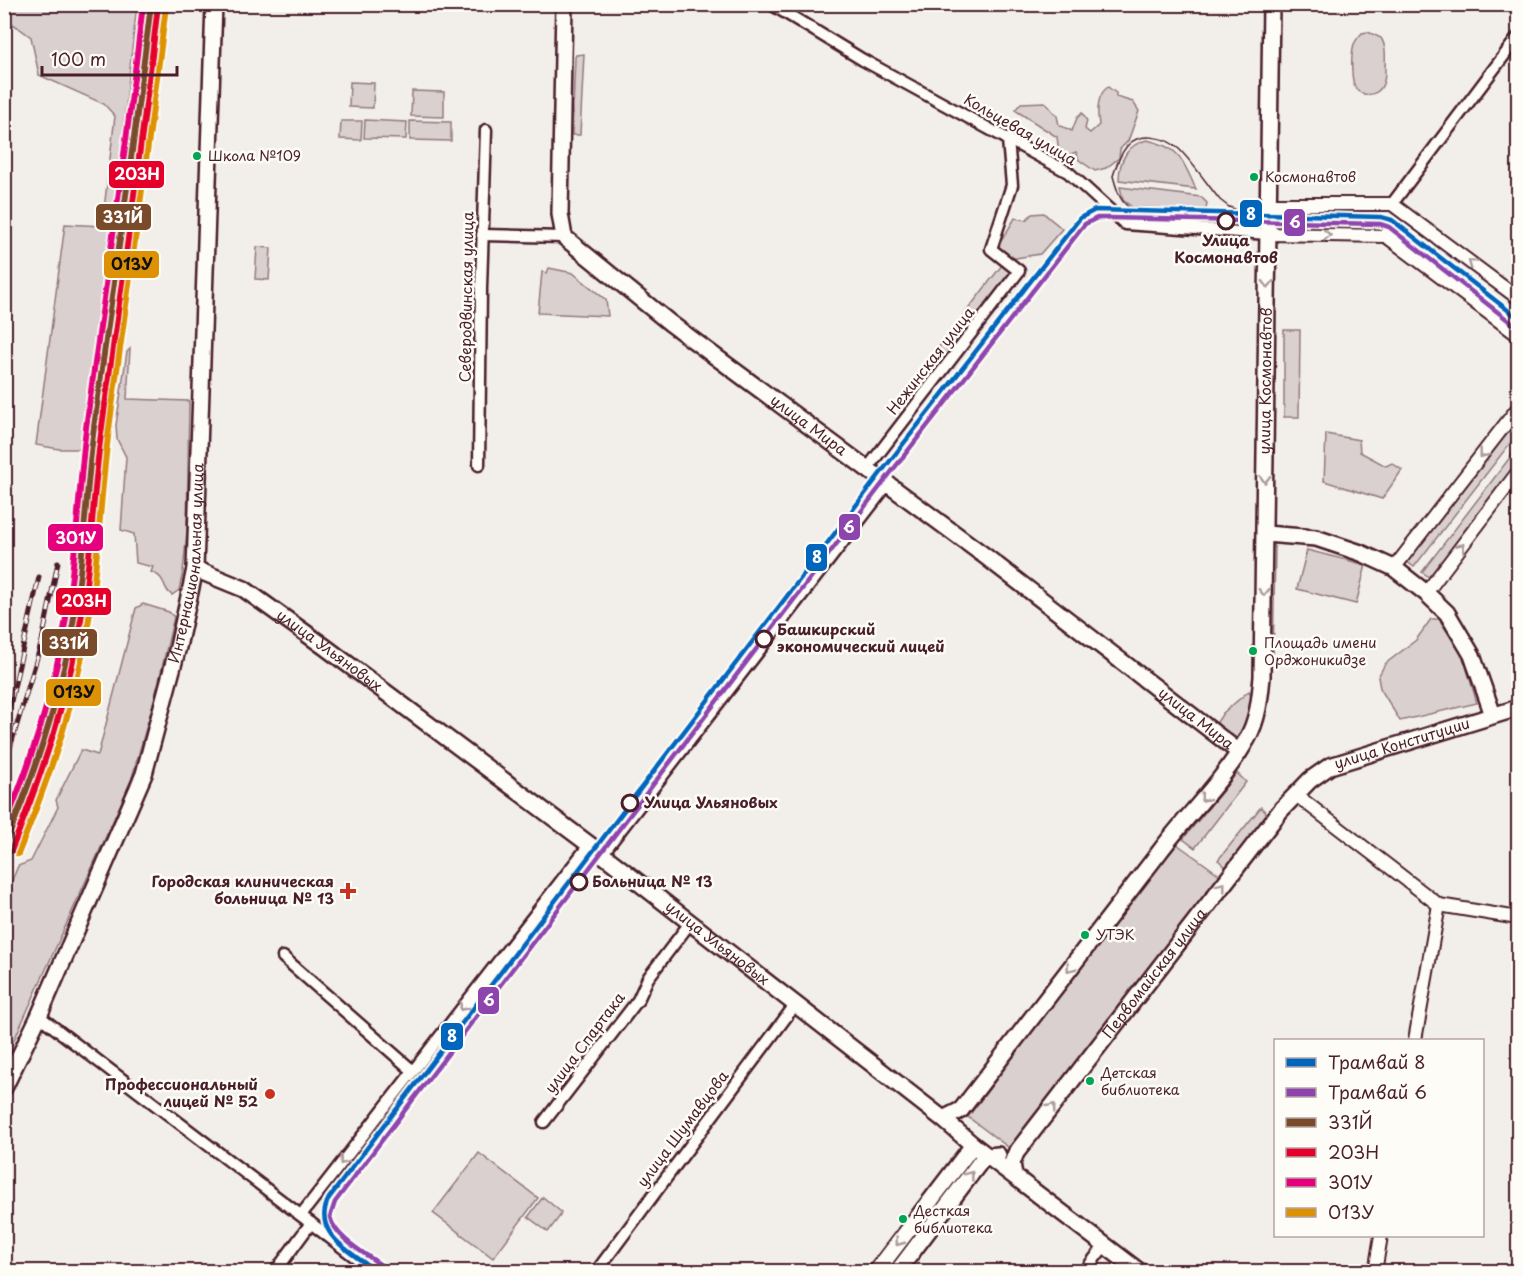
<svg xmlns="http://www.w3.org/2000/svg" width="1523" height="1276" font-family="'Playpen Sans',sans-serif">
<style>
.green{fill:#d9d0cf;stroke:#92787d;stroke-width:1.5}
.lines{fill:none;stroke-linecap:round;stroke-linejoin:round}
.minor-casing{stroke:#4a1f2b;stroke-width:15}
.tertiary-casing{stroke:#4a1f2b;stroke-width:16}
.secondary-casing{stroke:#4a1f2b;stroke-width:20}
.minor{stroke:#fdfcf7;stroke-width:10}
.tertiary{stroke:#fdfcf7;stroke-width:12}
.secondary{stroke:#fdfcf7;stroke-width:15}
.tram{stroke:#4a1f2b;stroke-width:1.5}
.rail-casing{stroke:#4a1f2b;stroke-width:5}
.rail{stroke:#fdfcf7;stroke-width:3;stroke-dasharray:9;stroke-linecap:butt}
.rail-1-casing{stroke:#fdfcf7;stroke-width:10}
.rail-2-casing{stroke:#fdfcf7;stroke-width:10}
.rail-3-casing{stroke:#fdfcf7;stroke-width:10}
.rail-4-casing{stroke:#fdfcf7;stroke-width:10}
.rail-1{stroke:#7a4b2a;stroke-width:6}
.rail-2{stroke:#e4002b;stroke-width:6}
.rail-3{stroke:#e5007d;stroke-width:6}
.rail-4{stroke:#dd9206;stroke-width:6}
.tram-1-casing{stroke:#fdfcf7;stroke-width:9}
.tram-2-casing{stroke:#fdfcf7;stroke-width:9}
.tram-1{stroke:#0065bd;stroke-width:4.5}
.tram-2{stroke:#8e44ad;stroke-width:4.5}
.oneway{stroke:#ac999b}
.bus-dot{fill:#00a651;stroke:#fdfcf7;stroke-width:2}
.stop-dot{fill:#fdfcf7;stroke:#4a1f2b;stroke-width:3}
.poi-dot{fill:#c8321e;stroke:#fdfcf7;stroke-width:2}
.labels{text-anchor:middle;stroke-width:5;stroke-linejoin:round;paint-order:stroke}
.bus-label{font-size:14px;fill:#4a1f2b;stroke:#fdfcf7;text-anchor:start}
.street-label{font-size:15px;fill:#4a1f2b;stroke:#fdfcf7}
.stop-label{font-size:15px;font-weight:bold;fill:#4a1f2b;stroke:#fdfcf7;text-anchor:start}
.poi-label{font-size:15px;font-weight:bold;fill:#4a1f2b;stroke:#fdfcf7;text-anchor:end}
.line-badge{stroke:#fdfcf7;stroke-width:2}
.badge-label{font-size:16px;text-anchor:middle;font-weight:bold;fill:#fff}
.pale-badge-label{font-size:16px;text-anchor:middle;font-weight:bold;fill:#111}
</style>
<rect width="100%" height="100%" fill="#f2efeb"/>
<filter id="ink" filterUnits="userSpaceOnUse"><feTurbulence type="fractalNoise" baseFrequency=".0167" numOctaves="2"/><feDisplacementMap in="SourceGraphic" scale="12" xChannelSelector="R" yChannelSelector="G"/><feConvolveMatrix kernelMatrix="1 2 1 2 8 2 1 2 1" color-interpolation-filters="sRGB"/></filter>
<g filter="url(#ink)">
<!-- green -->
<g class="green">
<polygon points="5,4 137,5 113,220 82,449 59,449 36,445 65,224 102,226 115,116 104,104 39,75 31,37 5,18"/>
<path d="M1368 32 1381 38C1387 47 1385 60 1385 70 1385 75 1385 80 1383 84 1379 95 1365 98 1357 90 1350 83 1351 54 1354 44 1356 40 1359 36 1362 33Z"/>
<polygon points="584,54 580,135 572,135 575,57 576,55"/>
<polygon points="350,82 374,83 373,108 349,107"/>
<path d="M1108 87 1116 93V97L1133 102 1139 111 1128 141 1120 149 1119 158 1106 168 1095 171 1079 160 1076 152 1066 156 1059 153 1057 137 1015 110 1021 103 1045 102 1057 116 1059 125 1072 131 1077 118 1082 113 1087 121 1085 129 1090 133 1099 125C1097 112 1096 95 1108 87Z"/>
<polygon points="412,91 444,92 444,117 411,116"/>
<polygon points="365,120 407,122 406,139 364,138"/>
<polygon points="341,121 362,121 361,140 340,139"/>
<polygon points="410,121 451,122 451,141 410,140"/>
<path d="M1147 140C1182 148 1182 160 1196 189L1119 180C1119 160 1128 144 1147 140Z"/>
<polygon points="1120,187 1201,197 1207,203 1206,209 1132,207 1123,200"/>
<path d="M1044 213C1050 220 1057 223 1062 229L1040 254 1010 259 997 248 1015 218 1026 220 1032 214Z"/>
<polygon points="257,247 271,248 269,280 255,279"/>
<polygon points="1002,265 1013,273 934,377 923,368"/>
<polygon points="549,268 573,273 606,300 608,316 538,313 542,272 547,273"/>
<polygon points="1284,330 1300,330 1299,417 1284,417"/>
<path d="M130 349 127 399 189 401 187 531 183 572 179 590 172 595C161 588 168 578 151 572L153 567 136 563 134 534 121 530 126 457 117 439 116 425 127 352Z"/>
<polygon points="1518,417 1518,433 1414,567 1406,561"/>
<polygon points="1326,434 1359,440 1360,452 1386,466 1392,463 1402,470 1382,499 1324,481"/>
<polygon points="1518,447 1518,463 1429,577 1422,572"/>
<polygon points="1272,547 1275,547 1273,666 1269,666"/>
<polygon points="1307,550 1366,565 1356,604 1297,589"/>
<polygon points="143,604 169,612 174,617 156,693 131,781 5,1060 4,987 8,979 4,977 5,897 18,866 31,861 58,807 56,800 81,750 98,755 136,608"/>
<polygon points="1431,619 1439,619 1463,656 1477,703 1400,721 1380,688 1378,677 1385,664 1416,640"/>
<polygon points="1249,691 1254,701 1239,745 1219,727 1217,722 1223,713"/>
<polygon points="1237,773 1246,782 1195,848 1183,839"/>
<polygon points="1261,807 1269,816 1228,869 1218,860"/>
<polygon points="1174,842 1224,878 1012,1150 968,1117"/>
<polygon points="479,1153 538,1198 493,1258 433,1213"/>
<polygon points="543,1197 561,1212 560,1216 548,1232 528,1217"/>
</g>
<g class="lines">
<defs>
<g id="minor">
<polyline points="771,4 863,60 1068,172 1125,224 1268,234"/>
<polyline points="1392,204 1518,37"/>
<polyline points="482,235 564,237"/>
<polyline points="479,465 481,288 486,130"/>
<polyline points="866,470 1019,271 991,249 1012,185 1008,140"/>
<polyline points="602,854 887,485"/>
<polyline points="283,957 413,1071"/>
<polyline points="39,1016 375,1272"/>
<polyline points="544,1122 638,1000 648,978 690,923"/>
<polyline points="301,1215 589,845"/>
<polyline points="275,1272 311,1223"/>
<polyline points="596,1272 795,1005"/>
<polyline points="1084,1272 1105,1245"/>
</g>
<g id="tertiary">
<polyline points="1268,204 1392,204 1518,298"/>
<polyline points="1268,234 1386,236 1518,335"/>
<polyline points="1394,568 1518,408"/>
<polyline points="1426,593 1518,472"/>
<polyline points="1296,795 1439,905 1518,918"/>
<polyline points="1415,1040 1439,905"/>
<polyline points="1375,1272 1381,1236"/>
</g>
<g id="secondary">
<path id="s1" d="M564 4 560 214 564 237 670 323 985 556 1239 752"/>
<polyline points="1265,534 1316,538 1361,553 1394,568 1426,593 1447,613 1472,655 1493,715"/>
<path id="s2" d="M195 569 244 589 325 647 602 854 943 1119 973 1145 1140 1272"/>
<path id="s3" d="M4 1088 39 1016 144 774 178 647 195 569 214 4"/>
<path id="s4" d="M943 1119 961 1110C1027 1024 1094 937 1161 850 1189 813 1224 780 1247 739 1258 720 1260 698 1262 677L1271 4"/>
<path id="s5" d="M1014 1175 1012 1163 1016 1153 1281 810 1310 780 1330 766 1518 708"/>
<polyline points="876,1272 973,1145"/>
<polyline points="897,1272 981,1161 989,1156 998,1155"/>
</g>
</defs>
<!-- minor casing -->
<use href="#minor" class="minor-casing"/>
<!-- tertiary casing -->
<use href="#tertiary" class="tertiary-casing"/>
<!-- secondary casing -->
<use href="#secondary" class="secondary-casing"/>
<!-- minor -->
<use href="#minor" class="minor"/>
<!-- tertiary -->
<use href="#tertiary" class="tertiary"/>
<!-- secondary -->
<use href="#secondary" class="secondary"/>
<!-- tram -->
<path class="tram" d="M1144 216C1122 206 1119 199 1113 176 1116 166 1120 154 1127 146 1140 131 1166 137 1179 149 1194 164 1207 184 1220 200L1229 207 1248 214"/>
<defs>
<g id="rail">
<polyline points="4,732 39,577"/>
<polyline points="4,768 42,641 58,562"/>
</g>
</defs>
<!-- rail casing -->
<use href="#rail" class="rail-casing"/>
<!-- rail -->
<use href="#rail" class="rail"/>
<defs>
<path id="rail-1" d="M4 847C33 778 57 708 71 635 84 566 85 496 94 427 113 286 134 146 151 4"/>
<path id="rail-2" d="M11 851C43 772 70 692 83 608 92 548 93 487 102 427 121 287 142 146 158 5"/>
<path id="rail-3" d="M4 827C34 755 57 681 68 605 77 546 79 487 86 428 105 287 127 146 143 4"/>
<path id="rail-4" d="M18 854C51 774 79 692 91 606 99 547 101 488 109 429 128 288 149 147 166 6"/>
</defs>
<!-- rail-1 casing -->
<use href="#rail-1" class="rail-1-casing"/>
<!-- rail-2 casing -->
<use href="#rail-2" class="rail-2-casing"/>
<!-- rail-3 casing -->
<use href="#rail-3" class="rail-3-casing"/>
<!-- rail-4 casing -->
<use href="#rail-4" class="rail-4-casing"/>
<!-- rail-1 -->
<use href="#rail-1" class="rail-1"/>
<!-- rail-2 -->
<use href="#rail-2" class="rail-2"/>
<!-- rail-3 -->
<use href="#rail-3" class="rail-3"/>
<!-- rail-4 -->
<use href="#rail-4" class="rail-4"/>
<defs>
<path id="tram-1" d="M377 1272C353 1253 310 1234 329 1198L886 466 1080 218 1095 210 1381 217 1392 220 1518 318"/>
<path id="tram-2" d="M382 1266C365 1253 336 1239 330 1217L335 1202 892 471 1085 224 1097 218H1109L1380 224 1389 227 1513 324"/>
</defs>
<!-- tram-1 casing -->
<use href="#tram-1" class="tram-1-casing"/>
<!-- tram-2 casing -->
<use href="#tram-2" class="tram-2-casing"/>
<!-- tram-1 -->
<use href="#tram-1" class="tram-1"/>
<!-- tram-2 -->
<use href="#tram-2" class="tram-2"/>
</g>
<!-- one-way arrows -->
<defs><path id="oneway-chevron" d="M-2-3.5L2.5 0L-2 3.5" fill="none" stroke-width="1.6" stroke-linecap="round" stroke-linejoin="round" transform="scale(1.5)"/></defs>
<g class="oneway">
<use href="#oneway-chevron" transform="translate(1327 235) rotate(1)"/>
<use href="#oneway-chevron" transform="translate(1472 263) rotate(-143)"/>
<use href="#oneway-chevron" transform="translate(1268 284) rotate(91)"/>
<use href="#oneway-chevron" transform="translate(1483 454) rotate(128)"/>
<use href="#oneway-chevron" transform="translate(1265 479) rotate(91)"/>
<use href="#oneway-chevron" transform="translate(1461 547) rotate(-52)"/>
<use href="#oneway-chevron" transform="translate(1264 592) rotate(91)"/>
<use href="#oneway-chevron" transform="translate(1204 798) rotate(130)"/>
<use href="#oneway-chevron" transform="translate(1222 886) rotate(-52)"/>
<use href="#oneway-chevron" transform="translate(1070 968) rotate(128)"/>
<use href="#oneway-chevron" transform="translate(463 1007) rotate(128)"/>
<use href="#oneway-chevron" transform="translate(1052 1107) rotate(-52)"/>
<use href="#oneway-chevron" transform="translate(343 1161) rotate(128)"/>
<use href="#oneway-chevron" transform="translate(970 1175) rotate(-53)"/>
<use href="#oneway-chevron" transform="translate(899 1242) rotate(127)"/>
</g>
</g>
<!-- markers -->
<g class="bus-dot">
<circle cx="197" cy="156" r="5"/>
<circle cx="1254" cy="177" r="5"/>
<circle cx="1253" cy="651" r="5"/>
<circle cx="1085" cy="935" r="5"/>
<circle cx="1090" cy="1081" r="5"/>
<circle cx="903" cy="1219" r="5"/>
</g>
<g class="stop-dot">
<circle cx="1226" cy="221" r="8"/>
<circle cx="764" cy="639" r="8"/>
<circle cx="630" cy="803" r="8"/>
<circle cx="579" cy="882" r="8"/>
</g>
<g class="poi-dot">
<path d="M345 882h6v6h6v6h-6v6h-6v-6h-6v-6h6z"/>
<circle cx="270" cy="1094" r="6"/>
</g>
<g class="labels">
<!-- bus labels -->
<g class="bus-label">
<text x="208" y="161">Школа №109</text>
<text x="1265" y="182">Космонавтов</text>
<text x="1264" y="648">Площадь имени<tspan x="1264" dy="17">Орджоникидзе</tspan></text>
<text x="1096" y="940">УТЭК</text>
<text x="1101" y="1078">Детская<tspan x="1101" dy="17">библиотека</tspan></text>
<text x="914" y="1216">Десткая<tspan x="914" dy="17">библиотека</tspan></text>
</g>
<!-- street labels -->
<g class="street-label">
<text transform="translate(1020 130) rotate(30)" y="5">Кольцевая улица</text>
<text transform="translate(467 297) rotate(-89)" y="5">Северодвинская улица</text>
<text transform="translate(931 361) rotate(-52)" y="5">Нежинская улица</text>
<text dy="5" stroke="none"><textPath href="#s4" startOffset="849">улица Космонавтов</textPath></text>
<text dy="5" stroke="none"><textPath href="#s1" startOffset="542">улица Мира</textPath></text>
<text dy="5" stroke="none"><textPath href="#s3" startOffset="560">Интернациональная улица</textPath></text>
<text dy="5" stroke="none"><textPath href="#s2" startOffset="158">улица Ульяновых</textPath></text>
<text dy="5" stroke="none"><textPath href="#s1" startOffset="1028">улица Мира</textPath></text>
<text dy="5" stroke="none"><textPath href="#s5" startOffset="598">улица Конституции</textPath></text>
<text dy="5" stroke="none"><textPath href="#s2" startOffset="644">улица Ульяновых</textPath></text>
<text dy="5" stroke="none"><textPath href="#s5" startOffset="250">Первомайская улица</textPath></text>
<text transform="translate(585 1043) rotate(-53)" y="5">улица Спартака</text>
<text transform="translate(683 1129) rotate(-53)" y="5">улица Шумавцова</text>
</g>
<!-- stop labels -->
<g class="stop-label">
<text x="1226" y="246" text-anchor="middle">Улица<tspan x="1226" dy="17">Космонавтов</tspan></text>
<text x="777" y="635">Башкирский<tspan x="777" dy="17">экономический лицей</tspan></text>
<text x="644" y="808">Улица Ульяновых</text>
<text x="592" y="887">Больница № 13</text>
</g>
<!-- poi labels -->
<g class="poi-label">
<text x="334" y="887">Городская клиническая<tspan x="334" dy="17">больница № 13</tspan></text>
<text x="258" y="1090">Профессиональный<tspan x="258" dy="17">лицей № 52</tspan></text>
</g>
</g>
<g class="line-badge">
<rect x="108" y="160" width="57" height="29" rx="6" fill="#e4002b"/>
<rect x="1239" y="199" width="24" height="29" rx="6" fill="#0065bd"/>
<rect x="95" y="203" width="57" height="28" rx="6" fill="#7a4b2a"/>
<rect x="1283" y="208" width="23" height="29" rx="6" fill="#8e44ad"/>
<rect x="103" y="250" width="57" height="29" rx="6" fill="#dd9206"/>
<rect x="838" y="513" width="23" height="28" rx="6" fill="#8e44ad"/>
<rect x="47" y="523" width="57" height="29" rx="6" fill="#e5007d"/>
<rect x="805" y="543" width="23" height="29" rx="6" fill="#0065bd"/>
<rect x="55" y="587" width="57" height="29" rx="6" fill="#e4002b"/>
<rect x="41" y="628" width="57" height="29" rx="6" fill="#7a4b2a"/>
<rect x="45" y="678" width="57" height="29" rx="6" fill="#dd9206"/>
<rect x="477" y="986" width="23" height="29" rx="6" fill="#8e44ad"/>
<rect x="440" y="1022" width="24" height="29" rx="6" fill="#0065bd"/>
</g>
<g class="badge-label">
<text x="137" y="180">203Н</text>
<text x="1251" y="220">8</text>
<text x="123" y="223">331Й</text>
<text x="1295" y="228">6</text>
<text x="849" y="533">6</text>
<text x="76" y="544">301У</text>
<text x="817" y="563">8</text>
<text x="84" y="607">203Н</text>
<text x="69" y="649">331Й</text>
<text x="489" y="1006">6</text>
<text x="452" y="1042">8</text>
</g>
<g class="pale-badge-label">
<text x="132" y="270">013У</text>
<text x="74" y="698">013У</text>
</g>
<!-- margin -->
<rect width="1523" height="1276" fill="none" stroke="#fdfcf7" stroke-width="24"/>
<rect x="12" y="12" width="1499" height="1252" fill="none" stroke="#4a1f2b" stroke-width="2" filter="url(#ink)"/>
<!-- legend -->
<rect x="1274" y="1039" width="210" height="198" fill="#fdfcf7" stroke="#b5a4a5" stroke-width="1.5"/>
<rect x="1286" y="1058" width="30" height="9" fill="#0065bd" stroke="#b5a4a5" stroke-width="1.5"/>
<text x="1328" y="1069" font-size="18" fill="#4a1f2b">Трамвай 8</text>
<rect x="1286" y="1088" width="30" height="9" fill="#8e44ad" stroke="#b5a4a5" stroke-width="1.5"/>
<text x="1328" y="1099" font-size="18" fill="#4a1f2b">Трамвай 6</text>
<rect x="1286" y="1118" width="30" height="9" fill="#7a4b2a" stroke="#b5a4a5" stroke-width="1.5"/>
<text x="1328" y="1129" font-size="18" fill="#4a1f2b">331Й</text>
<rect x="1286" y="1148" width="30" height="9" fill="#e4002b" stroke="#b5a4a5" stroke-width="1.5"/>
<text x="1328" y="1159" font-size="18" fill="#4a1f2b">203Н</text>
<rect x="1286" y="1178" width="30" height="9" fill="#e5007d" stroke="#b5a4a5" stroke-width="1.5"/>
<text x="1328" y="1189" font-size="18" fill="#4a1f2b">301У</text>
<rect x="1286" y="1208" width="30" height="9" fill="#dd9206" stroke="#b5a4a5" stroke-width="1.5"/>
<text x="1328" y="1219" font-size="18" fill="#4a1f2b">013У</text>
<!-- scale -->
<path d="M42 66v9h135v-9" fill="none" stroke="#4a1f2b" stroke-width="3"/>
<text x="51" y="66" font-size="18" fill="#4a1f2b" stroke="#fdfcf7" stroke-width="4.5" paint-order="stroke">100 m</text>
</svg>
